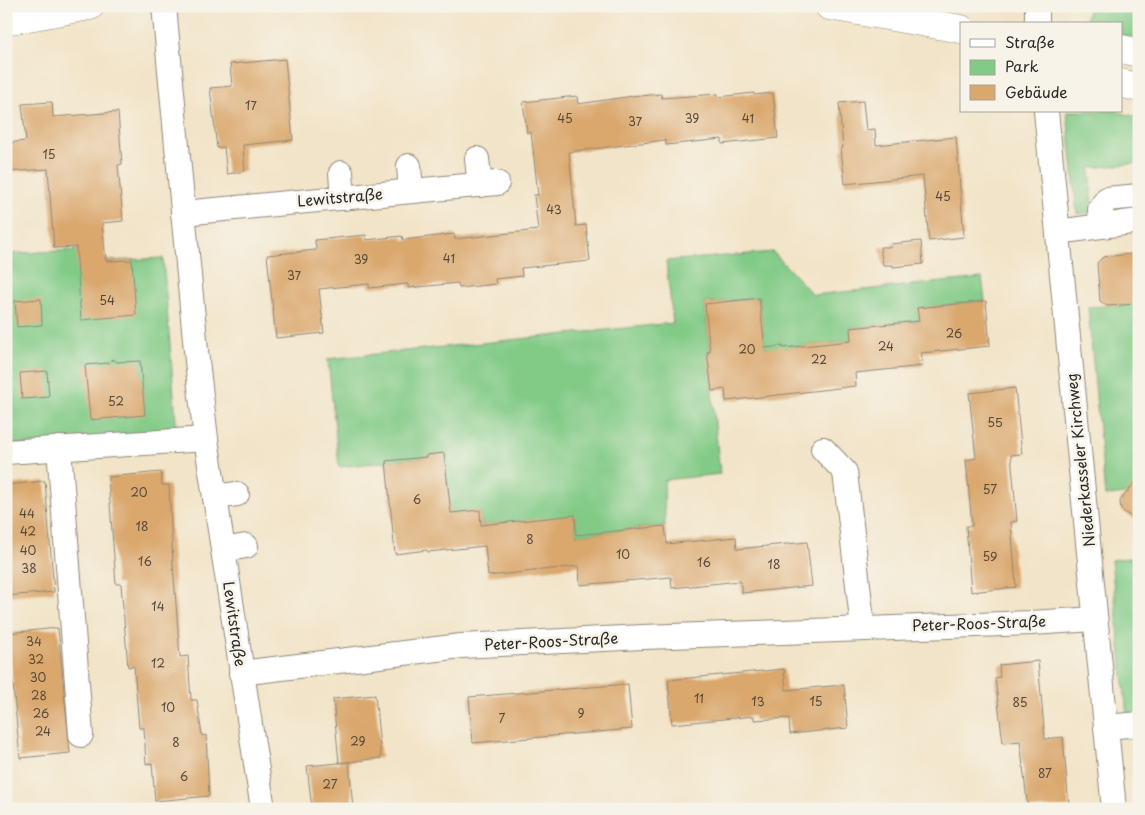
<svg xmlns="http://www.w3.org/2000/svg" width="1145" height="815" font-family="'Playpen Sans',sans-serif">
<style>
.green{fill:#82cb87;stroke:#567b59}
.building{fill:#daa76d}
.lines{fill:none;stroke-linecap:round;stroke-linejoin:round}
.minor-casing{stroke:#8e887a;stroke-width:26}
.major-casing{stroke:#8e887a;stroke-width:29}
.minor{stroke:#fff;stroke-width:24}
.major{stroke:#fff;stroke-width:28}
.labels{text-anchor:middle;stroke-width:5;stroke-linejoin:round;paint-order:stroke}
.number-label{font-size:12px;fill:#574a3c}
.street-label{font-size:15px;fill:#2b2b2b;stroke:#f7f3e8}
</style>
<rect width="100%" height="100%" fill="#f7f3e8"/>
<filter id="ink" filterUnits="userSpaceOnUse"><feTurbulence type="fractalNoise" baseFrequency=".02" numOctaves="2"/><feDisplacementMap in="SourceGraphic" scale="10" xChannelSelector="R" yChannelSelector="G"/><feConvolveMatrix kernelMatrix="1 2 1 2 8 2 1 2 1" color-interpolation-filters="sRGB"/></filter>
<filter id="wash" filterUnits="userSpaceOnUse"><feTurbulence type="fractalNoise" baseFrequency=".0096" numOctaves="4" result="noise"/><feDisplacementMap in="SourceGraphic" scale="20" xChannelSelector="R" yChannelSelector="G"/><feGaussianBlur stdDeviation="1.12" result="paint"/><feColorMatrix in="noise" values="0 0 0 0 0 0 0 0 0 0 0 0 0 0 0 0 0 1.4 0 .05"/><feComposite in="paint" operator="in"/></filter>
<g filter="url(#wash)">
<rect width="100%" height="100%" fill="#f2e4c8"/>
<!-- green -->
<g class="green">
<polygon points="1089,6 1139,6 1139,38 1121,35 1121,24 1085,24"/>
<polygon points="1067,111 1116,111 1139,118 1139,163 1090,168 1093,205 1092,210 1087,213 1077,214"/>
<polygon points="95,249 108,261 163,258 177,433 6,446 6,254"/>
<polygon points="773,252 813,295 982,278 985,301 918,308 919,321 850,328 851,341 783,348 765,348 759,298 705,303 710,352 708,352 720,474 664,480 665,526 576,535 575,516 482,525 480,510 451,513 450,507 446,508 448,492 444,453 428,455 427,457 339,467 328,359 673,323 666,261"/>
<polygon points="1139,304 1139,493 1105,496 1088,307"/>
<polygon points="1139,557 1139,714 1127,715 1111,560"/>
</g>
<g id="blocks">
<!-- building -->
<g class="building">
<polygon points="285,59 293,140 243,145 245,171 227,174 224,147 217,148 210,88 232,86 230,64"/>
<polygon points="754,93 754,95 773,93 778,138 722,144 722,139 666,145 665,140 569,152 576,226 586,225 590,261 521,268 522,276 495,279 496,284 459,288 458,283 408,288 408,284 369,288 369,284 319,289 324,333 276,338 267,255 316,250 315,240 366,235 366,240 402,236 403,240 454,234 455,239 538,230 534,195 538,195 535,167 531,132 527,133 523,102 577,96 578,104 640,95 640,96 661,94 662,98 718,94 718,97"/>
<polygon points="863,101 866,130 875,129 876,145 956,137 964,237 929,241 923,176 845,184 841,149 843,148 839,103"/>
<polygon points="52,102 53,117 118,112 122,164 118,165 123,221 102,223 106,261 132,260 136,315 81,320 76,247 54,248 48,169 6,172 6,143 26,141 22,104"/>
<polygon points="921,241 923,264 893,267 893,265 883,265 880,247 892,247 891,244"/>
<polygon points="1139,253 1139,304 1107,306 1100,301 1097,263 1103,257"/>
<polygon points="759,298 765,348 783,346 783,348 851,341 850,328 919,321 917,308 986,301 990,346 921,353 923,366 855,373 856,386 726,401 725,389 712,391 707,352 710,352 705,304"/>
<polygon points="41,299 42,325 17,327 15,301"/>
<polygon points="113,359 117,362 140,361 145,415 90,420 85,365 109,363"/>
<polygon points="47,371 49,397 22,399 20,373"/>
<polygon points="1015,388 1022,454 1011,455 1017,521 1011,522 1016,587 971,592 966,526 972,526 966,460 976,458 969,393"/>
<polygon points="444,453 451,513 480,510 481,525 575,515 576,535 665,526 667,544 736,537 737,549 807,542 812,586 742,593 740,581 672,588 671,577 580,585 579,566 488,576 485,546 428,552 427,550 395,554 386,461 427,457 427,455"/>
<polygon points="161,472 162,485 169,485 173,564 180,657 188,656 191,700 197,700 202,736 206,735 209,796 155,801 152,763 146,764 144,728 139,728 134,666 128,667 121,584 116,584 108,477"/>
<polygon points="1139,477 1139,522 1121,510 1120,501"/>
<polygon points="45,481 54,592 6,596 6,485"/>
<polygon points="58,628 70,753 20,758 8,633"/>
<polygon points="1038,661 1045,739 1063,737 1069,807 1028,809 1020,741 1003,743 995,678 1000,677 999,665"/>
<polygon points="784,669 786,690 844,685 848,728 790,734 789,718 754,720 754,716 672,724 668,680"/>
<polygon points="628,684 632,729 473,743 469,697"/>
<polygon points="375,695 381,758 339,763 333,699"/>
<polygon points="349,762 353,809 312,809 307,766"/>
</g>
</g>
</g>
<g filter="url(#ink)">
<use href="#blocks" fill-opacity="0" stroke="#8e887a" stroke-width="1"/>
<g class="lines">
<defs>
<g id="minor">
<polyline points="164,6 197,361 206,439 263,809"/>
<polyline points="1037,6 1037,24"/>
<polyline points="1046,111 1114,809"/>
<polyline points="477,159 480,185"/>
<polyline points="409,166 411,191"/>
<polyline points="341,173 343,198"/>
<polyline points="183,213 497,183"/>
<polyline points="1101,226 1139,221"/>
<polyline points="1058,232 1101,226 1100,209 1107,199 1139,196"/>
<polyline points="59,448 81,735"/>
<polyline points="823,449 845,472 863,629"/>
<polyline points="6,452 206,439"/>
<polyline points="215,497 237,494"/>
<polyline points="223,550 246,546"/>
<polyline points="241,673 461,646 643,637 1031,623 1095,619"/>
<polyline points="1106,727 1139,724"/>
</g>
<g id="major">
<polyline points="829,6 961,29"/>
<polyline points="6,21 90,6"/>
<polyline points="1121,49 1139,53"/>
<polyline points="1121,83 1139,88"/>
</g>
</defs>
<!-- minor casing -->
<use href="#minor" class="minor-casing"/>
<!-- major casing -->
<use href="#major" class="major-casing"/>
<!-- minor -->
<use href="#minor" class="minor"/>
<!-- major -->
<use href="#major" class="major"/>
</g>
</g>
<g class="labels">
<!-- number labels -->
<g class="number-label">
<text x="251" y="110">17</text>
<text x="565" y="123">45</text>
<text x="692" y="123">39</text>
<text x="748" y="123">41</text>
<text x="635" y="126">37</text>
<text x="49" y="159">15</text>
<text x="943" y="201">45</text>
<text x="554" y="214">43</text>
<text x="449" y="263">41</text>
<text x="361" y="264">39</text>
<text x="294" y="280">37</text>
<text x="107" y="305">54</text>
<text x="954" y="338">26</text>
<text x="886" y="351">24</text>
<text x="747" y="354">20</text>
<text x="819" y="364">22</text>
<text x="116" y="406">52</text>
<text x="995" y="427">55</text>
<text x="990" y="494">57</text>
<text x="139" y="497">20</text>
<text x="417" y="504">6</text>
<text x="27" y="518">44</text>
<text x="142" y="531">18</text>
<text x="28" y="536">42</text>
<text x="530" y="544">8</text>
<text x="28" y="555">40</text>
<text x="623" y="559">10</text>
<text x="990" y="561">59</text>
<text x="145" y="566">16</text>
<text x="704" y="567">16</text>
<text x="774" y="569">18</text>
<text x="29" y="573">38</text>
<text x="158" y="611">14</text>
<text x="34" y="646">34</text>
<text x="36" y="664">32</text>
<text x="158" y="668">12</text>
<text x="38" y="682">30</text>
<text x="39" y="700">28</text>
<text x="699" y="703">11</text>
<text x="758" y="706">13</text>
<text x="816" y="706">15</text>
<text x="1020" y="707">85</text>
<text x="168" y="712">10</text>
<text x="41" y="718">26</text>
<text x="581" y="718">9</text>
<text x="502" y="723">7</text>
<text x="43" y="736">24</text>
<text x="358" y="746">29</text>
<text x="176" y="747">8</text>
<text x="1045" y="778">87</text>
<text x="184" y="781">6</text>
<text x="330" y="789">27</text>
</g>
<!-- street labels -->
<g class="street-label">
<text transform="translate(340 198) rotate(-5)" y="5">Lewitstraße</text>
<text transform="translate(1081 460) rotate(-96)" y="5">Niederkasseler Kirchweg</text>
<text transform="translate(234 624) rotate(82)" y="5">Lewitstraße</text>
<text transform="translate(979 624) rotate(-2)" y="5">Peter-Roos-Straße</text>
<text transform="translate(551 642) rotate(-3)" y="5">Peter-Roos-Straße</text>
</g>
</g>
<!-- margin -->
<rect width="1145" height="815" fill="none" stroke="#f7f3e8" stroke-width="25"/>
<!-- legend -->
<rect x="960" y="22" width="162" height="90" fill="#f7f3e8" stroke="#a5a39c"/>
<rect x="970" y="39" width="25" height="8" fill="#ffffff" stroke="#a5a39c"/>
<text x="1005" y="48" font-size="15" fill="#2b2b2b">Straße</text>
<rect x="970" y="60" width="25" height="15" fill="#82cb87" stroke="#a5a39c"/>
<text x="1005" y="72" font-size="15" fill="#2b2b2b">Park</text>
<rect x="970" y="85" width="25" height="15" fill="#daa76d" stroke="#a5a39c"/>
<text x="1005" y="98" font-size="15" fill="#2b2b2b">Gebäude</text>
</svg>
